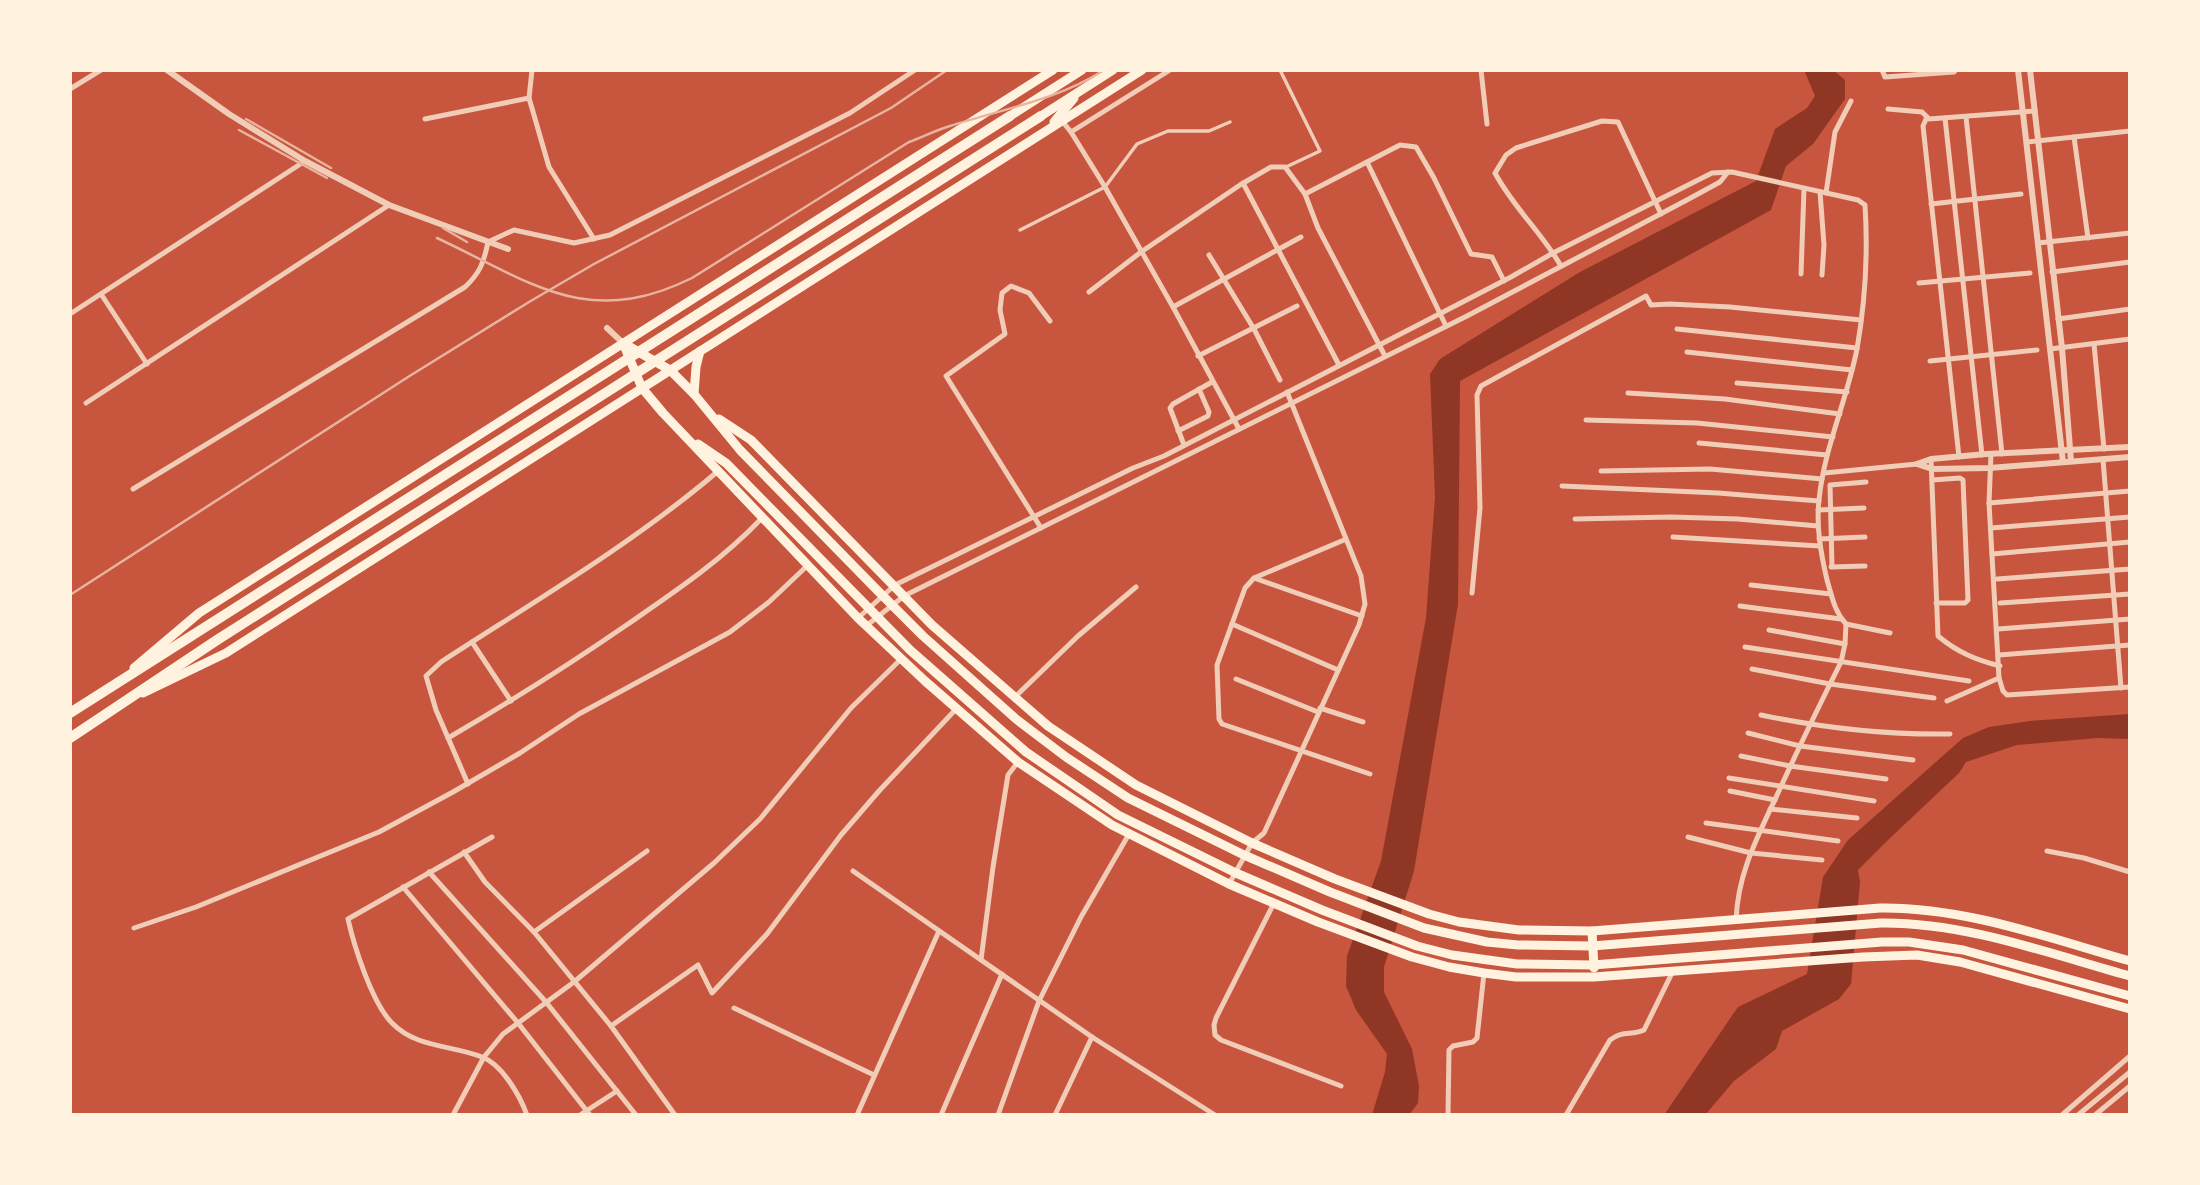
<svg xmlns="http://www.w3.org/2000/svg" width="2200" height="1185" font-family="'Alegreya Sans',sans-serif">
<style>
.water{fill:#8f3625}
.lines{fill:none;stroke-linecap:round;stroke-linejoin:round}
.pedestrian{stroke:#f1ccb7;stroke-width:3.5}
.minor{stroke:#f1ccb7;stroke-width:5}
.tertiary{stroke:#f1ccb7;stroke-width:6}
.trunk{stroke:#fff3e0;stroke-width:9}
.motorway{stroke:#fff3e0;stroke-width:10}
.rail{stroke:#e9b49f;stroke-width:2.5}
</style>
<rect width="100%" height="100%" fill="#c8553d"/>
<!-- water -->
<g class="water">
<polygon points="1804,70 1833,70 1845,80 1845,99 1813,144 1786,166 1771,210 1460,381 1458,604 1414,871 1384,967 1384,992 1412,1049 1419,1086 1418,1103 1409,1115 1372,1115 1385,1072 1387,1054 1356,1010 1346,986 1347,956 1381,861 1426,618 1435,497 1430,374 1440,359 1580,272 1756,181 1775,129 1807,108 1815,96"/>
<polygon points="2130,714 2130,739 2097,738 2017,745 1966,762 1959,773 1888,840 1858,870 1860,882 1851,984 1839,999 1782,1031 1776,1049 1734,1081 1705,1115 1664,1115 1738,1007 1807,974 1823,877 1848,840 1963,738 1989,727 2030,721"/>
</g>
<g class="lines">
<!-- pedestrian -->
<g class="pedestrian">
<polyline points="1280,70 1320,151 1286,167"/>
<polyline points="1020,230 1105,187 1137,144 1168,131 1209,131 1230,122"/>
</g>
<!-- minor -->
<g class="minor">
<polyline points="532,70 529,98 549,167 594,239"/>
<polyline points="1481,70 1487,124"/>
<polyline points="1882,70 1885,77 1954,72 1956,70"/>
<polyline points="70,89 101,70"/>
<polyline points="1888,109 1922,112 1929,119 2035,111"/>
<polyline points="1927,117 1923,126 1959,457"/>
<polyline points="1966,117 2002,454"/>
<polyline points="1945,118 1982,455"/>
<polyline points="425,119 529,98"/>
<polyline points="1062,121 1071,132 1170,70"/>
<polyline points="1071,132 1105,187 1173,307 1239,429"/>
<polyline points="2074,137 2088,238"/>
<polyline points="2027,142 2130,131"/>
<polyline points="1367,162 1446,326"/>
<polyline points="1243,183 1339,365"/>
<polyline points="1820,192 1824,245 1822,275"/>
<polyline points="1826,193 1835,132 1851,101"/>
<polyline points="1305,194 1400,145 1416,147 1434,178 1471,254 1492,257 1504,281"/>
<polyline points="1931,204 2021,194"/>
<polyline points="2038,243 2130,233"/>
<polyline points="1209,255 1254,329 1280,380"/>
<path d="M1561 266C1542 233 1513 207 1495 173L1506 155 1516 148 1602 121 1618 122 1661 214"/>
<polyline points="2052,272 2130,262"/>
<polyline points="1801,274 1804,189"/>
<polyline points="1919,283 2030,273"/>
<polyline points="1089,292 1141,252 1240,185 1271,167 1285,167 1305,194 1318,228 1385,356"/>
<polyline points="101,294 147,364"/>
<polyline points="1173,307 1301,237"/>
<polyline points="70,314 305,161"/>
<polyline points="2058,319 2130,309"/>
<polyline points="1677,329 1857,348"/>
<polyline points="2094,344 2104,449"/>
<polyline points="2050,349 2130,339"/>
<polyline points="1687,352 1852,370"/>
<polyline points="1198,356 1297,306"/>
<polyline points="1930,361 2037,350"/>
<polyline points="1737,383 1847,392"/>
<polyline points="1628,393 1725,399 1840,414"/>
<polyline points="86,403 389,205"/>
<polyline points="1586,420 1697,423 1833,437"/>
<polyline points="1178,431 1208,416 1209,412 1199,389"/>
<polyline points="1699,443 1827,455"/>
<polyline points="1184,445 1170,408 1173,404 1212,382"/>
<polyline points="1991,454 1989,503 1999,678 2003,691 2007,695 2130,687"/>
<path d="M1931 459 1938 636C1957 652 1976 660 2000 666"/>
<polyline points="2103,459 2121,688"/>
<polyline points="1601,471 1710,469 1822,479"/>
<polyline points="1824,473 1917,464"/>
<polyline points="1932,480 1960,478 1963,480 1968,600 1965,603 1936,603"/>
<polyline points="1562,486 1718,493 1819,501"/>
<path d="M133 489 465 287C480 273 484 262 488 242L514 230 574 243 610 235 850 113 915 70"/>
<polyline points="1989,503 2130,491"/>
<polyline points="1818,510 1864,508"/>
<polyline points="1575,519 1671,517 1738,519 1818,526"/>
<polyline points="1041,528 946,376 1005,334 1000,310 1002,293 1011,286 1029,293 1050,321"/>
<polyline points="1991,528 2130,517"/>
<polyline points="1673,537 1820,546"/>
<polyline points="1819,539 1865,537"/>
<polyline points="1344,540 1254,578 1245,588 1217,665 1219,719 1222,724 1370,774"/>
<polyline points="1992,554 2130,542"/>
<polyline points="1831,567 1865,566"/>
<polyline points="1832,567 1830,485 1866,482"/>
<polyline points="1254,578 1362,616"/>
<polyline points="1997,579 2130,569"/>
<polyline points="1751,585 1831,594"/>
<polyline points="1472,593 1480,508 1477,395 1481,386 1646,296 1651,305 1670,304 1730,307 1861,320"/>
<polyline points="2000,603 2130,594"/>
<polyline points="1740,606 1841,619"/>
<path d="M858 618 895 585 1133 468 1164 456 1511 277 1553 253 1712 173 1732 172 1858 200 1865 205C1868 252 1865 303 1857 349 1847 400 1824 448 1819 500 1816 527 1821 554 1827 580 1832 596 1834 611 1846 624L1845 644 1841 662C1819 706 1798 749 1778 793 1758 836 1738 872 1736 920"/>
<polyline points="1232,624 1338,670"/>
<polyline points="1846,624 1890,633"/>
<polyline points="866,626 904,596 1467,316 1685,201 1720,182 1728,172"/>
<polyline points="1998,629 2130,619"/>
<polyline points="1769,630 1845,644"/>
<polyline points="472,642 511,701"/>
<polyline points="1745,647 1969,681"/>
<polyline points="1999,655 2130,645"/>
<polyline points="1752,669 1830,684 1934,698"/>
<polyline points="1236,679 1318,712"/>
<polyline points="1014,698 1078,636 1136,587"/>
<polyline points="1947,701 1999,678"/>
<polyline points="1320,708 1363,722"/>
<path d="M1761 715C1823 728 1886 735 1950 734"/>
<polyline points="1748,733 1800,746 1913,760"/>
<path d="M448 738C510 702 570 664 628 624 676 591 722 560 762 518"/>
<polyline points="1741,756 1790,766 1886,779"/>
<polyline points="1729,778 1874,801"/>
<path d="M468 784 436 710 426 676 441 662C535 601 632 544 717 472"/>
<polyline points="1730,791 1775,800"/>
<polyline points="1770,809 1857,818"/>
<polyline points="1706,823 1838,841"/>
<path d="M492 837 348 919C354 946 372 1003 392 1023 416 1048 452 1045 482 1057 502 1064 520 1096 527 1115"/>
<polyline points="1688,837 1751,853 1822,860"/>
<polyline points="2047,851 2084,858 2130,872"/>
<polyline points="464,852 485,882 534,932 611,1026 675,1115"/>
<polyline points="853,871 1092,1037 1215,1115"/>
<polyline points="429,872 546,1002 636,1115"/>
<polyline points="1229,884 1252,843 1264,833 1359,625 1365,604 1361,576 1287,392"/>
<polyline points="403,887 518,1023 590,1115"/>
<polyline points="1274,903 1216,1018 1214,1025 1215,1035 1221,1040 1341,1086"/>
<polyline points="134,928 196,907 379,832 453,792 520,753 579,714 730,632 769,602 808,565"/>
<polyline points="534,932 647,851"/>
<polyline points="981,960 993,867 1008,775 1018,762"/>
<polyline points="734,1008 874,1075"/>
<polyline points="611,1026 698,965 712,993 767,934 841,835 879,791 957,708"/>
<polyline points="453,1115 484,1057 503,1034 574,982 714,863 760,819 851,708 901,659"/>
<polyline points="580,1115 617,1091"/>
<polyline points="857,1115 939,931"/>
<polyline points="941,1115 1002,974"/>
<polyline points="998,1115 1039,1001 1081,917 1129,834"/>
<polyline points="1055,1115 1092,1037"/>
<polyline points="1448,1115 1449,1050 1453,1046 1473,1042 1477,1038 1484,973"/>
<path d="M1566 1115 1610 1040C1623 1030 1631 1036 1644 1030L1673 971"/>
<polyline points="2062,1115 2130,1056"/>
<polyline points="2078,1115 2130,1072"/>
<polyline points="2095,1115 2130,1086"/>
</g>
<!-- tertiary -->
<g class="tertiary">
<polyline points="167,70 229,114 305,161 389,205 508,249"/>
<polyline points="2018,70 2063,462"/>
<polyline points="2030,70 2062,348 2071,461"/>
<polyline points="607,328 623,343"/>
<polyline points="1917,464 1931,459 1986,454 2130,447"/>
<polyline points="1917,464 1932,469 1989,468 2130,457"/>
</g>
<!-- trunk -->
<g class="trunk">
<polyline points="1010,116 1082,70"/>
<polyline points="1041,116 1113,70"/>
<polyline points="1054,122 1074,98"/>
<polyline points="623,343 642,388 663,413 858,618 925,681 1018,762 1112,825 1229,884 1318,922 1412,957 1449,967 1484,973 1516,977 1594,977 1863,957 1917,955 1960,962 2130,1009"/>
<path d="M623 343 670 370 694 394 740 450 878 591 923 636 1016 719 1066 757 1128 798 1244 855 1330 892 1424 928 1487 942 1518 945 1592 946 1881 923C1965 922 2050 954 2130 976"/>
<polyline points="694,394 696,367 700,351"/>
<path d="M719 419 751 440 932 625 1048 726 1136 785 1252 843 1335 879 1429 914 1459 922 1519 930 1592 931 1880 908C1966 907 2048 938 2130 961"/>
<polyline points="698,444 726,463 910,650 1026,752 1118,815 1236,873 1322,910 1417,946 1452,955 1517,964 1593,965 1882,942 1909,942 1963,950 2130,996"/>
<polyline points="134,668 199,613 1053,70"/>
<polyline points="143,693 226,653 1142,70"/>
<polyline points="1592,931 1594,968"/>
</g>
<!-- motorway -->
<g class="motorway">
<polyline points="70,713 1010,116"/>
<polyline points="70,738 217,640 1041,116"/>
</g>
<!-- rail -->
<g class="rail">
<polyline points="246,119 331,168"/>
<polyline points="239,130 327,178"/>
<polyline points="443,228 467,242"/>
<path d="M437 238C531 282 587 330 692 278L909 142C923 137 936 130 950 126 1002 109 1058 100 1104 70"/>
<polyline points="70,595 408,377 529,302 594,264 891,108 947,70"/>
</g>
</g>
<!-- border -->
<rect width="2200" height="1185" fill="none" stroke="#fff3e0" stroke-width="144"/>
</svg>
